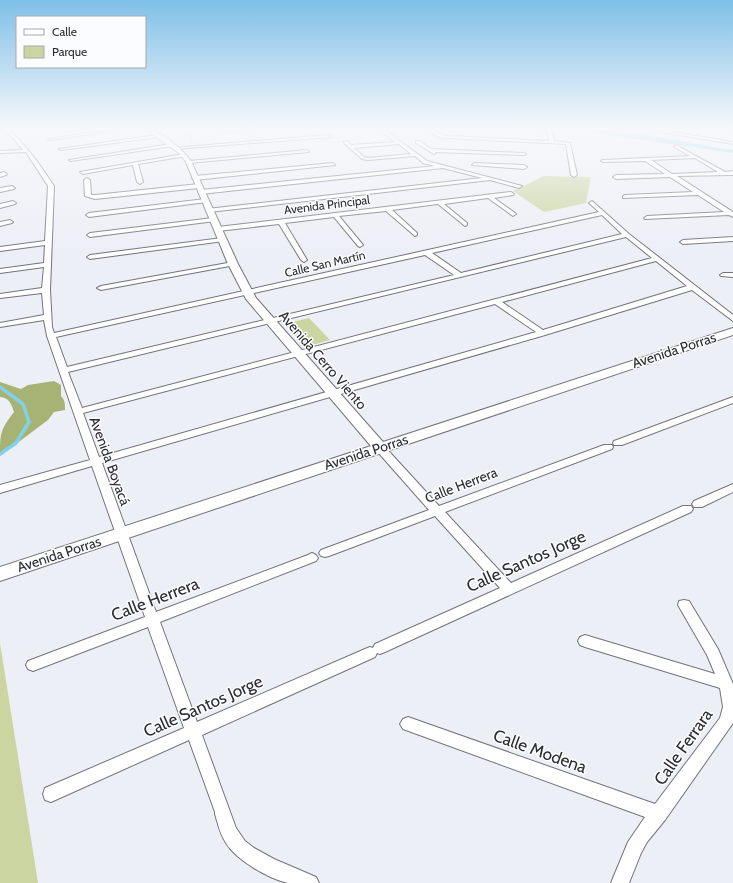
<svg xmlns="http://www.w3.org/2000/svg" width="733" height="883" font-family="Cabin,sans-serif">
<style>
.green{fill:#cbd5a1}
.forest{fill:#a7b374}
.water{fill:#81d1e9}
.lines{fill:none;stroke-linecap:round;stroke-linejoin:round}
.stream-far1{stroke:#81d1e9;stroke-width:1.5}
.stream{stroke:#81d1e9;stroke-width:3.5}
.street-casing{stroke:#73747b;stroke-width:2}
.secondary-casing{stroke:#73747b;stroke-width:2}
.street{fill:#fff;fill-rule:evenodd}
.secondary{fill:#fff;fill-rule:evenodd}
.labels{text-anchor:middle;stroke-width:3;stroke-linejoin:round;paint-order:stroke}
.far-street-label{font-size:12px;fill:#2b2c2f;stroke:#fbfcff}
.street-label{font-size:14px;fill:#2b2c2f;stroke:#fbfcff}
.near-street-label{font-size:17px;fill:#2b2c2f;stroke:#fbfcff}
</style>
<rect width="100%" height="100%" fill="#edeff6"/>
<!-- green -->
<g class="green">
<polygon points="544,176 591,177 586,203 544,212 513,191"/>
<polygon points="309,318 330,340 305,347 285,324"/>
<polygon points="0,643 38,883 0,883"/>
</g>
<!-- forest -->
<path class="forest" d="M54 381 61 385V396C65 400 65 404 65 410L54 412 48 420 0 456C0 434 0 430 14 412 11 403 9 398 0 397V382L21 389 28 385Z"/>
<!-- water -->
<path class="water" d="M588 130C635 130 686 143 733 150V153L594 133Z"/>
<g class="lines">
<!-- stream-far1 -->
<polyline class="stream-far1" points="183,130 190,135 192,143"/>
<!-- stream -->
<polyline class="stream" points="0,387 23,404 29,422 16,443 0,454"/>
<defs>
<g id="street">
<path d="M3 130H8L17 137 37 161 54 186 50 290 52 327 54 333 599 212 589 203 592 201 629 234 733 315V321L692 290 545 335 102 463 156 612 308 555 312 553 316 555 318 558 316 561 160 622 197 722 365 649 370 647 373 648 375 644 500 588 435 516 329 556 325 557 321 556 319 553 321 550 429 510 376 450 375 448 376 446H384L439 506 604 445H612L613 447 612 449 445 512 511 583 683 506H691L693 509 691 512 385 652 380 654 377 653 375 657 202 735 236 828 245 841 254 848 274 859 316 877 319 883C309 883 297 883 288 883 269 879 236 860 226 843 220 834 218 824 215 814V812L189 740 51 802 45 800 43 794 45 788 184 728 148 627 33 671 28 669 26 665 28 661 145 617 92 466 0 493V485L90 460 47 336 44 320 0 327V323L44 315 42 293 0 298V294L42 288 44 267 0 273V269L44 263 45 245 0 251V247L45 241 48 186 26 152 0 153V151L23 150 14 139ZM602 215 622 234 461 273 432 253ZM626 237 652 258 82 408 68 372ZM425 255 454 275 67 367 56 337ZM656 261 687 286 543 330 502 302ZM495 304 536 332 99 457 83 413Z"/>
<polygon points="109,130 119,130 50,140 48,139"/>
<polygon points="224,130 253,130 224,132 222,131"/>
<path d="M380 130H385L427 161 522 186 519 188 490 180 209 212 206 210 207 209 482 178 443 168 201 194 198 192 201 190 435 166 423 163 415 156 368 160 362 159 343 142 347 141 351 145 395 142ZM399 144 411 154 368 158 364 157 354 148Z"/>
<path d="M428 130C435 130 441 135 448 136L549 141 547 131 536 130H551L554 141 570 143 577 175 574 177 571 175 566 144 448 138 438 137Z"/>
<polygon points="650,130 659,130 733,142 733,144"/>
<rect x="728" y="130" width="5" height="1"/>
<polygon points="157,135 159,137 61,150 59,149"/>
<polygon points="329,135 331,137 175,149 173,148"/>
<polygon points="416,141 420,141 431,149 524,153 526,154 524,155 435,152 436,153 434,154 416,143"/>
<polygon points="171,144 173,146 71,161 69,160"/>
<path d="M676 145 725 172 733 171V175L677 176 733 212V217L729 215 645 219 644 218 647 216 724 212 698 195 623 198V196L625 195 693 192 670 177 616 179 613 177 616 175 665 174 645 161 603 162 601 161 603 160 690 156 674 147ZM695 158 718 172 672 174 651 160Z"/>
<polygon points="307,150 309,152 189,163 187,162 189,161"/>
<polygon points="184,154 186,156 138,164 143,182 140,184 137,182 133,165 83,174 80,172"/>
<polygon points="333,163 335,165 195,180 192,178 195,176"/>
<polygon points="474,163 524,165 527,167 524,169 472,165"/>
<polygon points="4,172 7,174 6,175 0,177 0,173"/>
<polygon points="87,178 90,180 91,195 95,195 199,184 202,186 199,188 95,199 85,196 84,180"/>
<polygon points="12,186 15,188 14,189 0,192 0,188"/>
<polygon points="511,192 514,194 513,195 494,198 515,213 516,214 513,216 488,198 444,204 467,223 467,225 465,226 438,204 392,210 417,233 417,235 415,236 386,211 339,216 363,245 360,247 358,246 334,217 285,223 307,260 304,262 301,260 279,224 218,231 215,229 218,227"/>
<polygon points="205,199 207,200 207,202 89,217 86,215 89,213"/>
<polygon points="13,201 16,203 15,204 0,208 0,204"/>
<polygon points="213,218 216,220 215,221 90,237 87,235 90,233"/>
<polygon points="10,220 13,222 12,223 0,226 0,222"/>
<polygon points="733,237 733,241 683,244 680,242 683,240"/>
<polygon points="222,238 225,240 224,241 90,259 87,257 90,255"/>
<polygon points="233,262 235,263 235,265 101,290 97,288 101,286"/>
<polygon points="723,273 733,273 733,277 721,276 720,275"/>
<polygon points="733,397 733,403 622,445 614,445 613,443 614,441"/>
<polygon points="733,484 733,492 702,507 694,507 692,504 694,501"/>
<polygon points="684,600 689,601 718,649 733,684 733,723 665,820 647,842 641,853 629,883 611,883 628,842 645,817 403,729 400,724 403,719 408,717 655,804 720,718 723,707 720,688 585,647 580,645 578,641 580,637 585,635 715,674 707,655 678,605 679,601"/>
</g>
<path id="secondary" d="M146 130C160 129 183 150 191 161L238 264 256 298 383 442 733 328V335L0 581V567L371 446 246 299 228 264 186 162 179 153Z"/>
</defs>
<!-- street casing -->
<use href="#street" class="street-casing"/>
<!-- secondary casing -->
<use href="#secondary" class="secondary-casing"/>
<!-- street -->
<use href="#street" class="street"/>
<!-- secondary -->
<use href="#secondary" class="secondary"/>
</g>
<!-- sky -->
<linearGradient id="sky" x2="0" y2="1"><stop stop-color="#7fc0e8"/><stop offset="0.51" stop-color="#f7f8fb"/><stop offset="1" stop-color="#f7f8fb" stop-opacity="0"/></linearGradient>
<rect width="733" height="253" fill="url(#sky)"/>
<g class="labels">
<!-- far-street labels -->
<g class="far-street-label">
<text transform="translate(327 205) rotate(-7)" y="4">Avenida Principal</text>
<text transform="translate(325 264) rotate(-13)" y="4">Calle San Martín</text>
</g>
<!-- street labels -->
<g class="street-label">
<text transform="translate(674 350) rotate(-18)" y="5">Avenida Porras</text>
<text transform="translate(323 360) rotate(49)" y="5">Avenida Cerro Viento</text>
<text transform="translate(366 452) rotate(-18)" y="5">Avenida Porras</text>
<text transform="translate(110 461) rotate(70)" y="5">Avenida Boyacá</text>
<text transform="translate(461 485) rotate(-21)" y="5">Calle Herrera</text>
<text transform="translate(59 554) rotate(-18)" y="5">Avenida Porras</text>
</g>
<!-- near-street labels -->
<g class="near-street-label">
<text transform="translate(526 561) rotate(-24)" y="6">Calle Santos Jorge</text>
<text transform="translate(155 599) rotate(-21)" y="6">Calle Herrera</text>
<text transform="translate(203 706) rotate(-24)" y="6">Calle Santos Jorge</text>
<text transform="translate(683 747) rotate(-55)" y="6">Calle Ferrara</text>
<text transform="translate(540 751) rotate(20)" y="6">Calle Modena</text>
</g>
</g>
<!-- legend -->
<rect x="16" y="16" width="130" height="52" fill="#fbfcff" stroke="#a8a9ac"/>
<rect x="24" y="29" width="20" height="6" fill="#ffffff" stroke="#a8a9ac"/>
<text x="52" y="36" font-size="12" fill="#2b2c2f">Calle</text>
<rect x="24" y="46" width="20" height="12" fill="#cbd5a1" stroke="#a8a9ac"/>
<text x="52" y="56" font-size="12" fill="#2b2c2f">Parque</text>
</svg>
